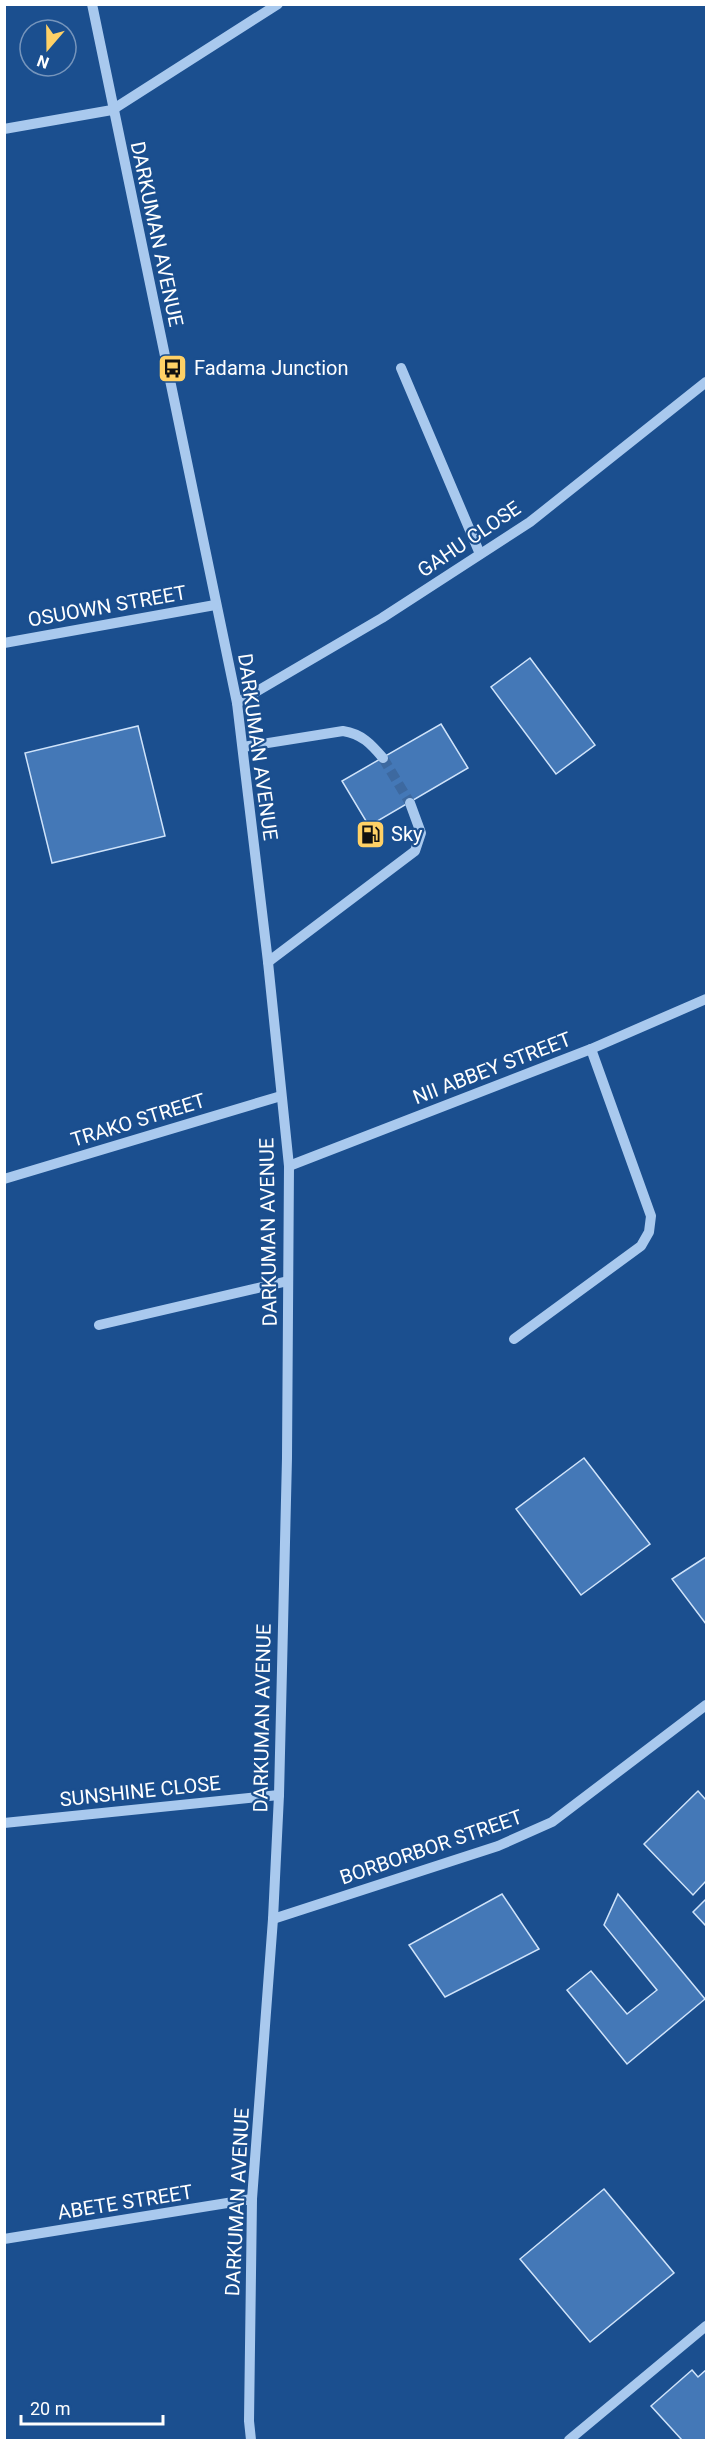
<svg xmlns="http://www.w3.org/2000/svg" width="711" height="2445" font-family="Roboto,sans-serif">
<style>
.building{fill:#4478b7;stroke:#cfe3fa;stroke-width:1.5}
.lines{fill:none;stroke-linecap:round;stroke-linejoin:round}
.minor-tunnel{stroke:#3d69a0;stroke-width:10;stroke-dasharray:10 5;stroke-linecap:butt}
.minor{stroke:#a9c9ee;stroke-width:10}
.labels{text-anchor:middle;stroke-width:4.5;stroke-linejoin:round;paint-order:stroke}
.street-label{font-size:20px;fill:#fff;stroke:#1b4f8f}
.poi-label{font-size:20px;fill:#fff;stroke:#1b4f8f;text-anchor:start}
</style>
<rect width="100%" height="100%" fill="#1b4f8f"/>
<!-- building -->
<g class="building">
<polygon points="530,658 595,745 556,774 491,687"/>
<polygon points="441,724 468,768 369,826 342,781"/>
<polygon points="138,726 165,836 52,863 25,753"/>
<polygon points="584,1458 650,1544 581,1595 516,1509"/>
<polygon points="706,1557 706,1624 672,1579"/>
<polygon points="698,1791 706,1800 706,1881 693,1895 644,1844"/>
<polygon points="502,1894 539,1949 445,1997 409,1945"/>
<polygon points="618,1894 705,1999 627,2064 567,1990 591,1971 627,2014 657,1990 604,1925"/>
<polygon points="706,1899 706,1926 693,1912"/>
<polygon points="604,2189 674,2273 590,2342 520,2259"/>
<polygon points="692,2370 698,2377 706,2370 706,2440 682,2440 651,2406"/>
</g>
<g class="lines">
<!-- minor-tunnel -->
<polyline class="minor-tunnel" points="383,758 410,803"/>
<!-- minor -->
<g class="minor">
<polyline points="92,4 237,703 268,962 289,1166 287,1458 279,1795 273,1919 252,2199 249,2421 251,2440"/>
<polyline points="4,129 112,110 278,4"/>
<polyline points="401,368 480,554"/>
<polyline points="4,643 215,605"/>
<polyline points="237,703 382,618 530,522 706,382"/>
<path d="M243 747 343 731C362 734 371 744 383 758"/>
<polyline points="268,962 415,851 421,833 410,803"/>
<polyline points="289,1166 591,1049 706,999"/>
<polyline points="4,1179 281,1096"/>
<polyline points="99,1325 288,1281"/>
<polyline points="514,1339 641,1246 649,1232 651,1216 591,1049"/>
<polyline points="4,1823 279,1795"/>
<polyline points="273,1919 498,1846 552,1822 706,1705"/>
<polyline points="4,2239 252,2199"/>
<polyline points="569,2440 706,2326"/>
</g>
</g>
<!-- icons -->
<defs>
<symbol id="bus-square" viewBox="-11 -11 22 22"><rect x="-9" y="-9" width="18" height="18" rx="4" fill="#ffd166" stroke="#1b4f8f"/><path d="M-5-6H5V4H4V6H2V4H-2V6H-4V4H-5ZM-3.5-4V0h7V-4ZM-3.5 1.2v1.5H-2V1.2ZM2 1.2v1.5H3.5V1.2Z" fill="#111"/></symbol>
<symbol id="fuel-square" viewBox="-11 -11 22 22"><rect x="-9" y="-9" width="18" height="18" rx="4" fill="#ffd166" stroke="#1b4f8f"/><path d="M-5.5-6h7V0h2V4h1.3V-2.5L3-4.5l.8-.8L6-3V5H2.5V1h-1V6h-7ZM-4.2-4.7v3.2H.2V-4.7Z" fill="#111"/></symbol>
</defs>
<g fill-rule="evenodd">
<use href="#bus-square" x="156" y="352" width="33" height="33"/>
<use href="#fuel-square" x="354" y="818" width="33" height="33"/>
</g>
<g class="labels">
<!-- street labels -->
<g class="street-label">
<text transform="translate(157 234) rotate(78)" y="7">DARKUMAN AVENUE</text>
<text transform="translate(469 539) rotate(-34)" y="7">GAHU CLOSE</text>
<text transform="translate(107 606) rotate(-10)" y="7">OSUOWN STREET</text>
<text transform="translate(258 747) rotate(82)" y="7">DARKUMAN AVENUE</text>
<text transform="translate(492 1068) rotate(-21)" y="7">NII ABBEY STREET</text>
<text transform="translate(138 1120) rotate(-17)" y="7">TRAKO STREET</text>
<text transform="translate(268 1232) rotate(-91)" y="7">DARKUMAN AVENUE</text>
<text transform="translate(262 1718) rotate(-89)" y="7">DARKUMAN AVENUE</text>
<text transform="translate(140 1791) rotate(-6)" y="7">SUNSHINE CLOSE</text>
<text transform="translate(431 1847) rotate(-19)" y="7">BORBORBOR STREET</text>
<text transform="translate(125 2202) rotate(-9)" y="7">ABETE STREET</text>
<text transform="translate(237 2202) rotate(-87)" y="7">DARKUMAN AVENUE</text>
</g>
<!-- poi labels -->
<g class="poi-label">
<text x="194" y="375">Fadama Junction</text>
<text x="391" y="841">Sky</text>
</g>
</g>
<!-- border -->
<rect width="711" height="2445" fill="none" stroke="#ffffff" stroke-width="12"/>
<!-- north arrow -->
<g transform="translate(48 48) rotate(200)"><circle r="28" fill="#1b4f8f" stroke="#7695bc" stroke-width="1.5"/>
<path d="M0-4.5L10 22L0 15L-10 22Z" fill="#ffd166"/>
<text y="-9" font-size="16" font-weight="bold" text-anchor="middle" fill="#ffffff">N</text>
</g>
<!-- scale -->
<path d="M21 2415v9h142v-9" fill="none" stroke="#ffffff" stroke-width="3"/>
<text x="30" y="2415" font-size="18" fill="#ffffff" stroke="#1b4f8f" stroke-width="4.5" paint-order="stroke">20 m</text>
</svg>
